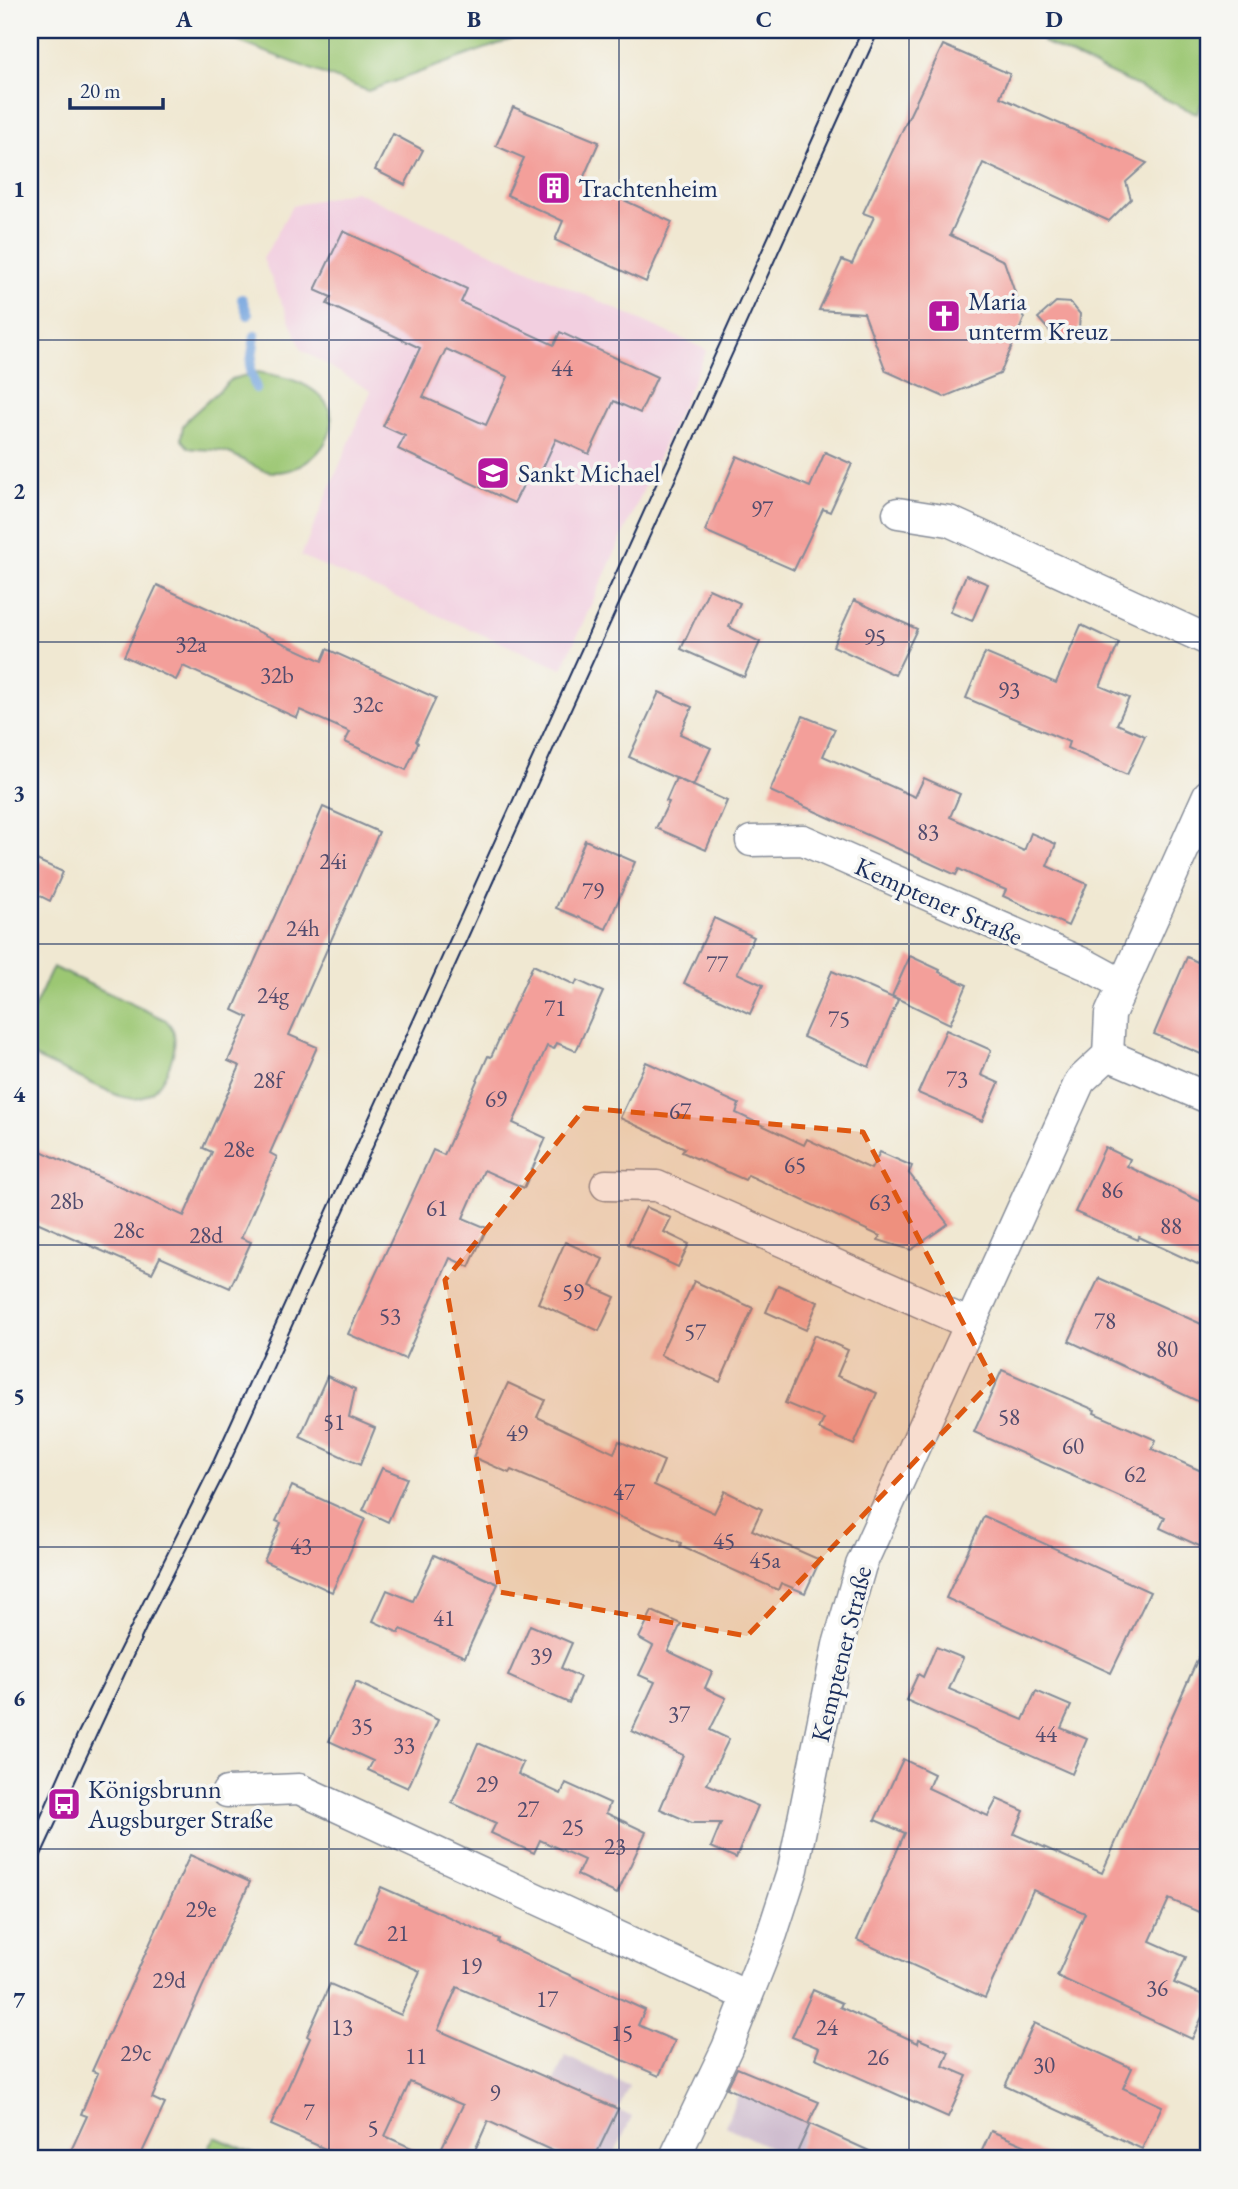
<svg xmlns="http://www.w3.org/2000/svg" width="1238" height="2189" font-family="'EB Garamond',serif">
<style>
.built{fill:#f2cfe0}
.industrial{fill:#cfbdcf}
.green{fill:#9cc773;stroke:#5c7b68;stroke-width:2}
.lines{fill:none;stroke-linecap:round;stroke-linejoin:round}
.stream{stroke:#75a4de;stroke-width:10}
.building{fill:#f39f9a;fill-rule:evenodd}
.street-casing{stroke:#868c98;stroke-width:33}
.street{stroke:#fff;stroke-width:30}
.tram{stroke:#1b2f5e;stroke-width:2}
.marked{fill:#de5710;fill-opacity:0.2;stroke:#de5710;stroke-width:5;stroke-dasharray:14 9;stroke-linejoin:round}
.grid{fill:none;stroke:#1b2f5e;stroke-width:2;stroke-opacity:0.55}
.labels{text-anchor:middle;stroke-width:7;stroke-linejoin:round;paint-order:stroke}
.number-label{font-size:23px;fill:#514b6d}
.poi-label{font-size:26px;fill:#1b2f5e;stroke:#f6f6f2;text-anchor:start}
.street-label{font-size:26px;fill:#1b2f5e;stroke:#f6f6f2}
.neatline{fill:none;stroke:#1b2f5e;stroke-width:2.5}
.grid-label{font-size:23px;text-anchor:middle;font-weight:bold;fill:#1b2f5e}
</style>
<rect width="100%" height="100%" fill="#f6f6f2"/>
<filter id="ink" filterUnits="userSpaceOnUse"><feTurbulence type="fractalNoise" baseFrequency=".0143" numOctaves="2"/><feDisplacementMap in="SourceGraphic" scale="14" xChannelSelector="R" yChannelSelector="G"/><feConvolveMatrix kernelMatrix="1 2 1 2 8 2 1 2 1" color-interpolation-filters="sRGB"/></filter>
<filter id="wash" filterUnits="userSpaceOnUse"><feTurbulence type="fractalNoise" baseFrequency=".00686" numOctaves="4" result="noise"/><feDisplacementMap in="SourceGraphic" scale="28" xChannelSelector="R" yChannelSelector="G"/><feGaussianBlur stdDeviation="1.57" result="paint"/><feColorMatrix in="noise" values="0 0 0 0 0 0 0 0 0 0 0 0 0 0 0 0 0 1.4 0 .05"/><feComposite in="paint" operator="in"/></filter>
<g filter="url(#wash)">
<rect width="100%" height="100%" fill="#f0e8d2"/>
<!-- built -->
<polygon class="built" points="355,191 707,350 562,669 301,556 371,391 302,350 263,259 292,206"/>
<!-- industrial -->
<g class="industrial">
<polygon points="565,2056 629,2086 618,2110 632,2117 612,2159 569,2159 528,2140"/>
<polygon points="739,2093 817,2104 794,2159 725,2126"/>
</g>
<!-- green -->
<g class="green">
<polygon points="208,30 537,30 368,91"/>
<polygon points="1049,30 1208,30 1208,90 1197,114 1043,42"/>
<path d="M258 372C280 376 305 380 321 397 349 425 317 465 285 471 257 477 245 455 221 451 210 449 199 450 189 448L181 439 183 426 189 418 232 379Z"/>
<path d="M53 967 166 1020C170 1025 174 1029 174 1034 177 1054 164 1087 145 1096 137 1101 127 1098 119 1096L30 1055V1016Z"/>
<polygon points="215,2137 267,2159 203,2159"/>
</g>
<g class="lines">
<!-- stream -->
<g class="stream">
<polyline points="242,299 248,315"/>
<polyline points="255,336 250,370 256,388"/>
</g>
</g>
<g id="blocks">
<!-- building -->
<g class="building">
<polygon points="943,45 1010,74 1000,97 1147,163 1126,182 1131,199 1109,221 983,163 950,235 1004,261 1024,319 1000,374 944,397 886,371 864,313 819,310 842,260 852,264 874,217 863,213"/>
<polygon points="513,107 599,142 582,181 672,222 646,282 555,240 563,221 507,195 524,158 496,146"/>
<polygon points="393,134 423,150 405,185 375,170"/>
<path d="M343 231 467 289 461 302 554 345 560 332 657 377 640 413 614 401 589 454 556 439 540 474 531 470 514 503 398 449 405 436 383 426 420 348 327 304 331 297 315 290ZM446 349 508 377 486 425 423 397Z"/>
<polygon points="1056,302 1071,303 1080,314 1079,328 1068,337 1054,336 1038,318"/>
<polygon points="825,452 852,464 830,512 823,509 794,570 705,531 737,456 810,487"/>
<polygon points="966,575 988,584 972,621 950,612"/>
<polygon points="157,585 322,661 327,649 436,698 416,741 418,743 406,770 345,742 350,732 300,710 297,718 183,666 176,680 124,656"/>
<polygon points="709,589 740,603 729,627 760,642 744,677 681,649"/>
<polygon points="854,600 917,629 895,675 833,646"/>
<polygon points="1081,625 1119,643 1100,686 1129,698 1117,724 1145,736 1127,775 1067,748 1069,742 966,698 985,653 1056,683"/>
<polygon points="659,692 692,707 680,734 711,748 693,786 629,757"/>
<polygon points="803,716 835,729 823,756 915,797 924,778 960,794 950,817 1024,851 1031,833 1056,844 1047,866 1087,884 1068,926 1003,896 1006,890 982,880 959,869 956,875 770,791"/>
<polygon points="676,778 727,801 706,850 656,828 669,802 666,801"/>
<polygon points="323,807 379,832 289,1035 317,1047 270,1153 277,1157 241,1238 251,1242 230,1288 160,1257 152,1273 30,1219 30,1146 184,1216 212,1152 203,1148 240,1066 228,1061 248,1017 233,1010"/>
<polygon points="585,840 635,862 606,929 556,908"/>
<polygon points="30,857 63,872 50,901 30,891"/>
<polygon points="714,918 754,937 737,973 763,985 750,1014 684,983"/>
<polygon points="910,956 940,970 939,972 967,985 950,1024 892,996"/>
<polygon points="1187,957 1208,967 1208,1057 1154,1034"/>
<polygon points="533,965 575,985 577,980 603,992 576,1051 557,1043 554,1049 547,1046 513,1123 546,1138 524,1188 484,1170 463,1218 487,1228 469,1267 450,1258 405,1359 348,1334 433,1150 444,1155 488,1056 491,1057"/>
<polygon points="832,971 898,1000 869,1067 803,1037"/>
<polygon points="946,1030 991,1050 981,1075 999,1083 982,1121 918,1093"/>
<polygon points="646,1062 739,1104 736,1113 804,1145 807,1139 871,1169 880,1152 912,1166 909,1173 948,1224 911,1250 878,1240 880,1236 748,1175 745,1180 682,1152 685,1148 620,1118"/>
<polygon points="1105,1147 1130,1159 1127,1166 1208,1205 1208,1269 1139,1237 1138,1240 1075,1212"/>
<polygon points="646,1207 671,1218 664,1232 689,1244 678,1267 628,1244"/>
<polygon points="565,1242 603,1259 590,1286 615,1297 599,1331 538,1303"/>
<polygon points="1099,1278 1208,1327 1208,1406 1069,1341"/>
<polygon points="694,1281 753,1308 720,1382 660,1355"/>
<polygon points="778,1285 818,1302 806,1330 766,1312"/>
<polygon points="814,1335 848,1350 837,1376 877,1393 854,1445 819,1429 824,1419 785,1403"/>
<polygon points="1002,1370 1095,1410 1094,1413 1156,1440 1152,1449 1208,1474 1208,1485 1200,1503 1208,1506 1208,1550 1160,1528 1165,1517 974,1432"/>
<polygon points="327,1376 355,1389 349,1417 375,1428 360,1465 300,1437"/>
<polygon points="508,1383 545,1400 537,1417 614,1453 619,1441 664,1461 654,1485 714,1513 725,1491 762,1509 752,1530 820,1560 805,1593 781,1583 778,1590 680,1546 681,1543 511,1470 509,1473 473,1457"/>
<polygon points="382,1468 407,1478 388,1522 363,1510"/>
<polygon points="292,1486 365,1519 332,1592 264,1561 281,1523 276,1521"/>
<polygon points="984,1516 1150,1592 1111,1673 946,1598"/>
<polygon points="434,1555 498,1584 465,1657 401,1629 399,1633 373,1621 387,1590 413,1601"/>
<polygon points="652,1611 681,1624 668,1651 712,1672 705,1688 726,1698 710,1730 729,1739 707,1784 758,1806 736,1858 711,1847 721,1823 692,1823 660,1809 683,1755 632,1731 655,1682 639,1675 653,1646 639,1638"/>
<polygon points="530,1625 572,1643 561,1668 580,1677 569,1703 508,1676"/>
<polygon points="1208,1636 1208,1916 1169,1899 1150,1941 1186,1957 1174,1983 1208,1997 1208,2004 1192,2039 1057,1976 1085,1913 1033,1890 985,1998 857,1940 905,1833 875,1820 903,1759 934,1774 928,1788 988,1816 997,1799 1024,1811 1014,1834 1102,1873"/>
<polygon points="936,1647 963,1658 949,1689 1023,1720 1036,1691 1071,1706 1061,1728 1087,1739 1072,1774 906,1700 918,1674 923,1677"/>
<polygon points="356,1682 438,1720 408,1788 368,1770 373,1761 329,1741"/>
<polygon points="478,1743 523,1763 518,1774 561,1794 566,1783 610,1803 606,1813 646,1832 617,1894 577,1875 584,1860 540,1840 534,1853 491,1833 496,1823 452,1803"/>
<polygon points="190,1855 250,1882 152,2098 165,2104 139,2159 67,2159 87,2116 81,2114 98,2073 92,2071"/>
<path d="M381 1887 499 1939 498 1942 645 2010 638 2025 675 2041 659 2076 457 1987 438 2030 618 2109 594 2159H570L488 2121 471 2159H348L271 2125 310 2038 307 2036 330 1984 401 2015 420 1971 356 1943ZM410 2082 463 2105 436 2159 385 2136Z"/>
<polygon points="813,1990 842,2003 840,2007 918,2043 919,2039 949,2052 943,2066 967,2076 948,2117 815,2058 819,2048 792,2037"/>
<polygon points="1034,2023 1132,2068 1123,2088 1162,2106 1142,2149 1005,2086"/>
<polygon points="737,2068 819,2102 808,2124 727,2088"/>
<polygon points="810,2124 887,2159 794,2159"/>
<polygon points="991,2131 1057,2159 978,2159"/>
</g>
</g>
</g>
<g filter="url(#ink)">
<use href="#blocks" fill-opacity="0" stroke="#868c98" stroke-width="2"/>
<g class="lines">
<defs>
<g id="street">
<polyline points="898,513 949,521 1208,640"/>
<polyline points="751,841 803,840 1087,965 1122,984"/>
<polyline points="1108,1055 1208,1098"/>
<polyline points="606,1185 657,1186 970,1324"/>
<polyline points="227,1792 299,1789 747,1996"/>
<polyline points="674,2159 727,2048 772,1934 793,1869 838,1645 861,1565 1080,1081 1108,1055 1110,1014 1208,795"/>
</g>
</defs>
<!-- street casing -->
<use href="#street" class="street-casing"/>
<!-- street -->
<use href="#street" class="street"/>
<!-- tram -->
<g class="tram">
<polyline points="30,1841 77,1735 214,1460 862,30"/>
<polyline points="30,1879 147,1626 227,1469 879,30"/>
</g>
</g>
</g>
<!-- marked area -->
<path class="marked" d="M585 1108 863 1132 993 1380 747 1636 500 1592 445 1280Z"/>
<!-- grid -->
<path class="grid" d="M329 30V2159M619 30V2159M909 30V2159M30 340H1208M30 642H1208M30 944H1208M30 1245H1208M30 1547H1208M30 1849H1208"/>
<!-- icons -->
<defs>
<symbol id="building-square" viewBox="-11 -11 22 22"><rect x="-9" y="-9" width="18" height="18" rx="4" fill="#b5179e" stroke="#f6f6f2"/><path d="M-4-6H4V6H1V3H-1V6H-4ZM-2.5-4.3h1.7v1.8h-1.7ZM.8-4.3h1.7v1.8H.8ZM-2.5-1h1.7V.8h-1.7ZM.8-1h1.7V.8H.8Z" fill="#fff"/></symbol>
<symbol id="church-square" viewBox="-11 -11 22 22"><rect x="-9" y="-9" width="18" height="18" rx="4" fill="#b5179e" stroke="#f6f6f2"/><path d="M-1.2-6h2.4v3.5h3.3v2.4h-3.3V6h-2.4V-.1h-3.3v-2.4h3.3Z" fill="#fff"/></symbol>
<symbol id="school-square" viewBox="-11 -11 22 22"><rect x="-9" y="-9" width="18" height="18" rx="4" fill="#b5179e" stroke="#f6f6f2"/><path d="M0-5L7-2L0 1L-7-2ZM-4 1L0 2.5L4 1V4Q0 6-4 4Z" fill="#fff"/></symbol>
<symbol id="bus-square" viewBox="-11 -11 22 22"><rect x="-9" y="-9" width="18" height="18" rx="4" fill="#b5179e" stroke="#f6f6f2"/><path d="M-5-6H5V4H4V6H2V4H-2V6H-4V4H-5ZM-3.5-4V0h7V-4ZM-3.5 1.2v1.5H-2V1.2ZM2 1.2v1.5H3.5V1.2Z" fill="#fff"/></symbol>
</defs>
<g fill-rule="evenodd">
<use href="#building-square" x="535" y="169" width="38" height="38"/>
<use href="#church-square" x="925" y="297" width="38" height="38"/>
<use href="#school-square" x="474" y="454" width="38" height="38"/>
<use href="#bus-square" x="45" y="1785" width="38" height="38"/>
</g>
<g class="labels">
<!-- number labels -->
<g class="number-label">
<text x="562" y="376">44</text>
<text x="762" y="517">97</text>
<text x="875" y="645">95</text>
<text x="191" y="652">32a</text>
<text x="277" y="683">32b</text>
<text x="1009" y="698">93</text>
<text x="368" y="712">32c</text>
<text x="928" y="840">83</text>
<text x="333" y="869">24i</text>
<text x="593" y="899">79</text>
<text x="303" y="936">24h</text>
<text x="717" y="972">77</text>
<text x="273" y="1003">24g</text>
<text x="555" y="1016">71</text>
<text x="839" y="1027">75</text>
<text x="957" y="1087">73</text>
<text x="268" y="1088">28f</text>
<text x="496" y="1107">69</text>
<text x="680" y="1119">67</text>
<text x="239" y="1157">28e</text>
<text x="795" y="1173">65</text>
<text x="1112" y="1198">86</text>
<text x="67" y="1209">28b</text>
<text x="880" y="1210">63</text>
<text x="437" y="1216">61</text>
<text x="1171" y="1234">88</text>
<text x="129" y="1238">28c</text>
<text x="206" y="1243">28d</text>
<text x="573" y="1300">59</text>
<text x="390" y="1324">53</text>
<text x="1105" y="1329">78</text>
<text x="695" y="1340">57</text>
<text x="1167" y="1357">80</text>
<text x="1009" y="1425">58</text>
<text x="334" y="1430">51</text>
<text x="517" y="1441">49</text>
<text x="1073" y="1454">60</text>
<text x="1135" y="1482">62</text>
<text x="624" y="1500">47</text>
<text x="724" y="1549">45</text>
<text x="301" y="1554">43</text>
<text x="765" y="1568">45a</text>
<text x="444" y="1626">41</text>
<text x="541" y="1664">39</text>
<text x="679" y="1722">37</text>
<text x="362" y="1734">35</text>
<text x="1046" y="1742">44</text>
<text x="404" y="1753">33</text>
<text x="487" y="1792">29</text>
<text x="528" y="1817">27</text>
<text x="573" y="1835">25</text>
<text x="615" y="1854">23</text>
<text x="201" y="1917">29e</text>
<text x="398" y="1941">21</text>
<text x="471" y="1974">19</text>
<text x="169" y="1988">29d</text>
<text x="1157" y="1996">36</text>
<text x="547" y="2007">17</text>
<text x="342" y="2035">13</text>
<text x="827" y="2035">24</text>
<text x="622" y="2041">15</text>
<text x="136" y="2061">29c</text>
<text x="416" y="2064">11</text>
<text x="878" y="2065">26</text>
<text x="1044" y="2073">30</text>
<text x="495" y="2101">9</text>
<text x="309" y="2120">7</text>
<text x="373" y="2136">5</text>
</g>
<!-- poi labels -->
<g class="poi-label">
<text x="578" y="197">Trachtenheim</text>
<text x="968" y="310">Maria<tspan x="968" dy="30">unterm Kreuz</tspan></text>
<text x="518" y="482">Sankt Michael</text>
<text x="88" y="1798">Königsbrunn<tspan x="88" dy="30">Augsburger Straße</tspan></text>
</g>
<!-- street labels -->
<g class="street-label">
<text transform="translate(939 901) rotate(24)" y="9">Kemptener Straße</text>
<text transform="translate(841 1654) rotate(-76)" y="9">Kemptener Straße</text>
</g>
</g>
<!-- margin -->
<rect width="1238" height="2189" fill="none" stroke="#f6f6f2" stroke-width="77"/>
<!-- scale -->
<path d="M70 98v10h93v-10" fill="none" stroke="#1b2f5e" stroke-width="3.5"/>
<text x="80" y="98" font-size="21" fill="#1b2f5e" stroke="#f6f6f2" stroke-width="5" paint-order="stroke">20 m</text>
<rect x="38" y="38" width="1162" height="2112" class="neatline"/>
<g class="grid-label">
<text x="184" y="27">A</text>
<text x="474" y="27">B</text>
<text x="764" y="27">C</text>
<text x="1054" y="27">D</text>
<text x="19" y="197">1</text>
<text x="19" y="499">2</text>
<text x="19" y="801">3</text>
<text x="19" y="1102">4</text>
<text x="19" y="1404">5</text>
<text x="19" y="1706">6</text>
<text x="19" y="2008">7</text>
</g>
</svg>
